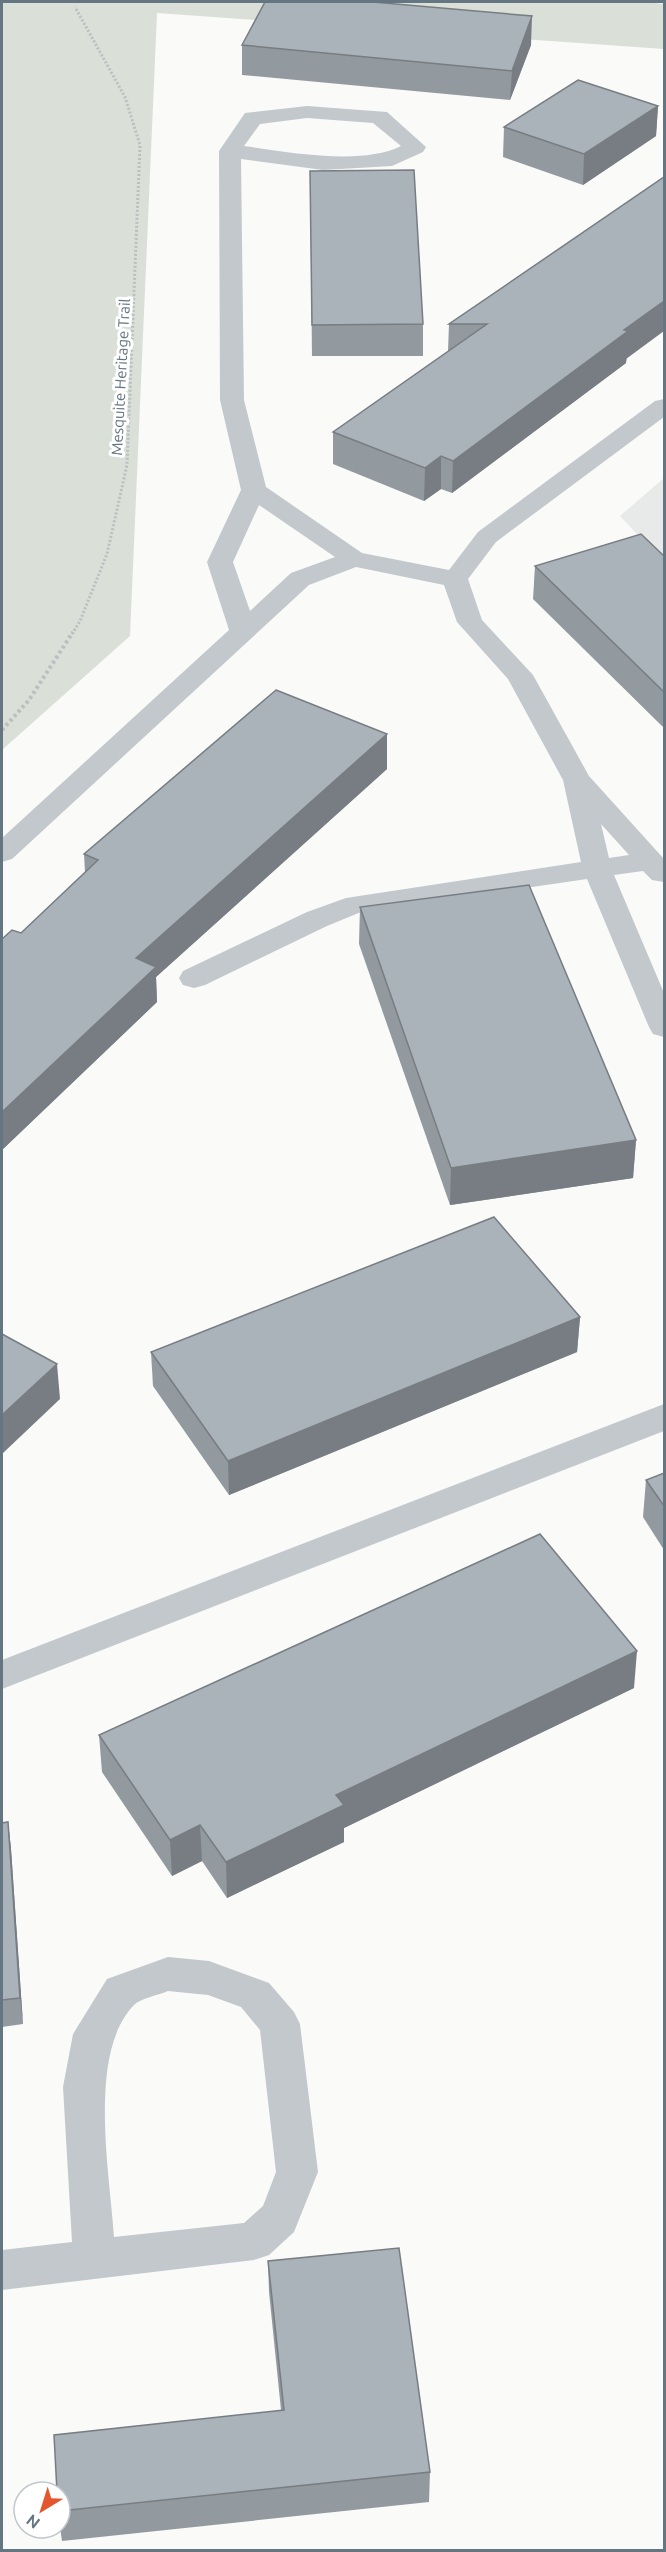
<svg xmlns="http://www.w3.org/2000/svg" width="666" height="2552" font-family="Ubuntu,sans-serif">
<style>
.built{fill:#e8e9e9}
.green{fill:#dadfd7}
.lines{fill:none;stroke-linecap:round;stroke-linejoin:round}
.path-far1{stroke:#bbbfc2;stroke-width:3;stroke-dasharray:2 2;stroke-linecap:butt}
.path{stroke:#bbbfc2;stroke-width:4;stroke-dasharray:3 3;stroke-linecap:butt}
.minor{fill:#c3c8cc;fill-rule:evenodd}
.wall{fill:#929a9f}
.shaded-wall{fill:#777d82}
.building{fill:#aab3b9;stroke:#777d82;stroke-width:1.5}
.labels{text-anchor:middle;stroke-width:6;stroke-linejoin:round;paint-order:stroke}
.far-street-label{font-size:15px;fill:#657683;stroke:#fff}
</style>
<rect width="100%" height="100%" fill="#fafaf8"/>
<!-- built -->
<polygon class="built" points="664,478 664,563 620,516"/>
<!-- green -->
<polygon class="green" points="2,2 645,2 664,4 664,49 157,13 130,636 2,750"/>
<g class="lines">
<!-- path-far1 -->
<polyline class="path-far1" points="72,634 80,621 107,554 127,465 140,145 125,97 75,7"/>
<!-- path -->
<polyline class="path" points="2,730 29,700 73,632"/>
<!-- minor -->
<g class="minor">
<path d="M307 106 387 112 426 147 423 152 392 166 323 170 241 159 244 400 266 487 362 553 449 570 478 532 655 401 664 399V417L496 542 468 579 482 620 533 675 589 776 664 859V882L652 880 643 871 614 875 664 993V1037L653 1034 649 1027 587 879 361 912 327 926 205 985 194 988 183 985 179 978 183 971 307 912 346 898 581 862 563 780 508 679 457 622 444 585 356 567 309 585 12 859 2 862V838L229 630 207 562 241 490 220 400 219 151 245 113ZM307 118 373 123 401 146C361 166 288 152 244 146L260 124ZM259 505 335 557 291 573 250 611 233 562ZM601 824 629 855 609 858Z"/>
<polygon points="664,1404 664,1431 2,1689 2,1660"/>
<path d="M168 1957 209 1961 269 1983 294 2012 300 2024 318 2172 294 2232 269 2255 254 2260 2 2290V2250L72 2242 63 2087 73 2034 107 1979ZM168 1991 208 1995 241 2007 260 2030 276 2172 263 2206 244 2223 114 2237C110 2174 87 2053 134 2005 141 1998 159 1995 168 1991Z"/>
</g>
</g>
<!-- wall -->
<g class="wall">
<polygon points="242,45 531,45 510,100 242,75"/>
<polygon points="658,106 656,136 583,185 503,157 504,127"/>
<polygon points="310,171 423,324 423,356 312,356"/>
<polygon points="664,177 626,363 452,493 441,489 424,501 333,464 333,432 448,351 449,324"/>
<polygon points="664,556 664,728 533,599 535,566"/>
<polygon points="387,734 387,769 156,977 157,1002 2,1150 2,939 21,933 85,872 84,854"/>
<polygon points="360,907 636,1140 633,1178 450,1205 359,944"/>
<polygon points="580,1317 577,1352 229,1495 153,1386 151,1352"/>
<polygon points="646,1480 664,1506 664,1550 643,1517"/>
<polygon points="634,1688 344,1828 344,1842 227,1898 202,1861 172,1876 102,1772 99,1735"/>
<polygon points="8,1822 11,1849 23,2024 2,2027 2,1823"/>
<polygon points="268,2261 430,2472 429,2502 62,2541 60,2527 60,2492 281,2410 269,2292"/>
</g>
<!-- shaded-wall -->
<g class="shaded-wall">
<polygon points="532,16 531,45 510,100 512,71"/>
<polygon points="658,106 656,136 583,185 584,154"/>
<polygon points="664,301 664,331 626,359 626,363 452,493 453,461 624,330"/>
<polygon points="441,456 441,489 424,501 425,468"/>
<polygon points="387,734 387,769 156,977 157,1002 2,1150 2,1112 136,958"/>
<polygon points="636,1140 633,1178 450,1205 451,1168"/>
<polygon points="580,1317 577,1352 229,1495 228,1461"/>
<polygon points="57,1364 60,1399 2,1454 2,1415"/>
<polygon points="637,1651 634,1688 344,1828 344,1842 227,1898 226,1862 336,1795"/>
<polygon points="8,1822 11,1849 23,2024 20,1998"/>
<polygon points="200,1825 202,1861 172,1876 170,1840"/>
</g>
<!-- building -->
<g class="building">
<polygon points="265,2 373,2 532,16 512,71 242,45"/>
<polygon points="578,80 658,106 584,154 504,127"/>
<polygon points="414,170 423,324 312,325 310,171"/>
<polygon points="664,177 664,301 624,330 628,331 453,461 441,456 425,468 333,432 487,324 449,324"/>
<polygon points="641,534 664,556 664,692 535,566"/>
<polygon points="276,690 387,734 136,958 156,967 2,1112 2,939 12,930 21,933 98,860 84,854"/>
<polygon points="529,885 636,1140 451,1168 360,907"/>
<polygon points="494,1217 580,1317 228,1461 151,1352"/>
<polygon points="2,1334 57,1364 2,1415"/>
<polygon points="664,1473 664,1506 646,1480"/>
<polygon points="540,1534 637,1651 336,1795 344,1805 226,1862 200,1825 170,1840 99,1735"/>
<polygon points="8,1822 20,1998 2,2000 2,1823"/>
<polygon points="399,2248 430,2472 60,2511 60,2492 57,2492 54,2435 284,2410 268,2261"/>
</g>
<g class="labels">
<!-- far-street labels -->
<g class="far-street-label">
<text transform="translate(121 377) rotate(-87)" y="5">Mesquite Heritage Trail</text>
</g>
</g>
<!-- border -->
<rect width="666" height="2552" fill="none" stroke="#657683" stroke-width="6"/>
<!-- north arrow -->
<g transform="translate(42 2510) rotate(218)"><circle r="28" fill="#ffffff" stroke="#c1c8cd" stroke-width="1.5"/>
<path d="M0-4.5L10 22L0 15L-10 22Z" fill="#e4572e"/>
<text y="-9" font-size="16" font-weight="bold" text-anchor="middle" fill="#657683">N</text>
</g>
</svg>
